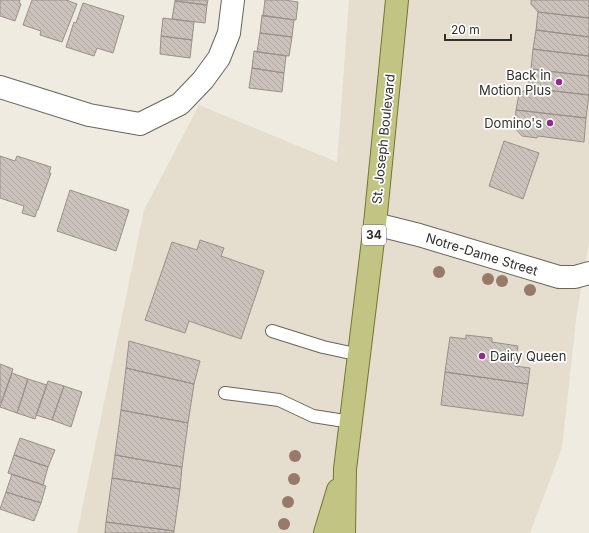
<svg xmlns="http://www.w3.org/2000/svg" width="589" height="533" viewBox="0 0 589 533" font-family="Inter,sans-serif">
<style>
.built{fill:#e5dece}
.building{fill:url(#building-back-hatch);stroke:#989089}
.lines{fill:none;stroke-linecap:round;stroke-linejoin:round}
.service-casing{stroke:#69655d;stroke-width:14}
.minor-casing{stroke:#69655d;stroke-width:24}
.primary-casing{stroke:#757630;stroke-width:24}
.service{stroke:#fff;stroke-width:12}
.minor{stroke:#fff;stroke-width:22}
.primary{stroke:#c2c483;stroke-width:22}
.tree{fill:#977a6a}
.poi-dot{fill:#932a8d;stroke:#fff;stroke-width:1.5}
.labels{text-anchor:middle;stroke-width:3.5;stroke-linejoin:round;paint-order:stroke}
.shield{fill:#fff;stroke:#706e6c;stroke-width:1}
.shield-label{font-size:12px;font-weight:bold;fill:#32302d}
.poi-label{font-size:13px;fill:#32302d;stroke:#fff;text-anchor:end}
.street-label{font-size:13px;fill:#32302d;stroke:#fff}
</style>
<defs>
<pattern id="building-back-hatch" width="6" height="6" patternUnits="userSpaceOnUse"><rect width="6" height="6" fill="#cbc2bb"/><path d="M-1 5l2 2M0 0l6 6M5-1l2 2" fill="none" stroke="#afa7a1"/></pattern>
</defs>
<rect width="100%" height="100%" fill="#efebe1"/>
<path class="built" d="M349 0H589V243L577 312 562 448 530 533H77L144 210 199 105 337 162Z"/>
<path class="building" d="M0 0H20L19 3 21 4 15 21 0 16Z
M32 0H66L77 4 62 42 40 35 41 31 23 25Z
M175 0H208L207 5 175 1Z
M265 0H285L298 2 296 20 263 16Z
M531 0H589V18L538 12 531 4Z
M175 1 207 5 205 23 172 19Z
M83 3 124 16 113 53 97 48 94 56 66 47 74 22 76 23Z
M538 12 589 18V37L536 30Z
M262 15 294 20 292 37 260 33Z
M163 18 194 22 192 40 161 36Z
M536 30 589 37V56L533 49Z
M260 33 292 37 289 56 257 52Z
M161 36 192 40 190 58 160 54Z
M533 49 589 56V76L531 69Z
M254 51 286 56 284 73 252 68Z
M252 68 284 73 282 92 249 88Z
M531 69 589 76V95L528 88Z
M528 88 589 95 586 118 516 110 519 94Z
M516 110 586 118 584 142 538 136 537 138 522 136 515 128Z
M504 141 539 153 523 199 489 186Z
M0 156 15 161 17 156 51 167 49 173H51L38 210H37L35 217 22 213 24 206 0 198Z
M70 190 129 210 116 251 57 231Z
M200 240 224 248 221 256 264 271 241 339 189 321 185 333 145 320 172 242 197 250Z
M466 335 492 338V342L518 346 515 366 530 368 528 384 445 372 450 337 466 339Z
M129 341 200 361 194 384 126 368Z
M0 364 13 369 1 403H0Z
M126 368 194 384 188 423 121 410Z
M445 372 528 384 523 416 441 405Z
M12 373 28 379 17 413 0 407Z
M28 379 47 385 35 419 17 413Z
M48 381 64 386 52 420 36 415Z
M64 386 82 392 71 427 52 420Z
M121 410 188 423 182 467 115 455Z
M20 438 55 450 48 467 14 455Z
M14 455 48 467 43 485 8 473Z
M115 455 182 467 180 489 112 478Z
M12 474 46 486 41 503 6 492Z
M112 478 180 489 174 531 106 522Z
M6 492 41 503 34 521 0 509Z
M106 522 174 531V533H105Z"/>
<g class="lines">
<g class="service-casing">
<path id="service" d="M272 331 323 347 360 355
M225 393 279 400 313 416 351 422"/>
</g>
<g class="minor-casing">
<path id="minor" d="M0 87 89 115 140 124 180 104 203 80 219 58 229 33 233 0
M375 224 419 235 559 277H575L589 273"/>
</g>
<g class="primary-casing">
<path id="primary" d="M325 533 338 490
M344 533 345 469 375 224 397 0"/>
</g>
<use href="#service" class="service"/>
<use href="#minor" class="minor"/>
<use href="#primary" class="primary"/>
</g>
<g class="tree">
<circle cx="439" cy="272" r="6"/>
<circle cx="488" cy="279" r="6"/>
<circle cx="502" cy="281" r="6"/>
<circle cx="530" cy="290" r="6"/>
<circle cx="295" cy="456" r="6"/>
<circle cx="294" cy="479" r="6"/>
<circle cx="288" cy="502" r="6"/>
<circle cx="284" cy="524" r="6"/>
</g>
<g class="poi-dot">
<circle cx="559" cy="82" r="4"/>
<circle cx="550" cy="123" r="4"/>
<circle cx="482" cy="356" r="4"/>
</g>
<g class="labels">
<rect class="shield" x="362" y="225" width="24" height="20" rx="3"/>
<g class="shield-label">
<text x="374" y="239">34</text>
</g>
<g class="poi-label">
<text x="551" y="80">Back in<tspan x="551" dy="15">Motion Plus</tspan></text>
<text x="542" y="128">Domino's</text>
<text x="490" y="361" text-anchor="start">Dairy Queen</text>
</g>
<g class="street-label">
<text transform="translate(383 139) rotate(-84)" y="5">St. Joseph Boulevard</text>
<text transform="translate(482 254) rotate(17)" y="5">Notre-Dame Street</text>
</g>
</g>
<path d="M445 34v6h66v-6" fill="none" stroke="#32302d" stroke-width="2"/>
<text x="451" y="34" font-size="12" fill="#32302d" stroke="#ffffff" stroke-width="3" paint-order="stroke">20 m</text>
</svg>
